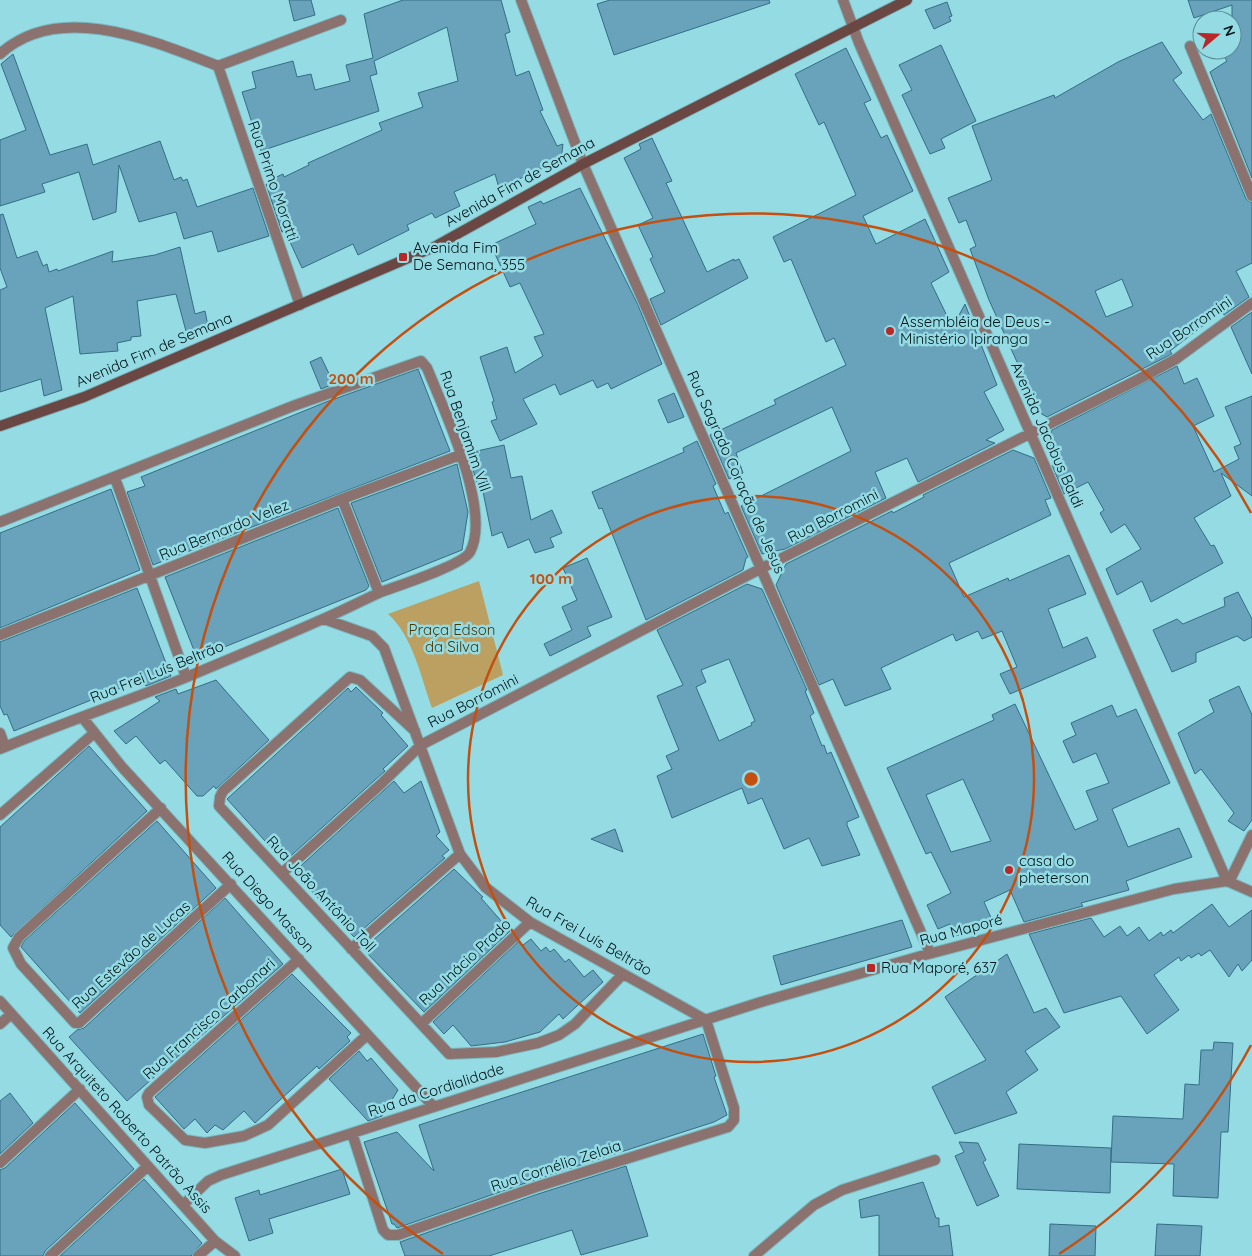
<svg xmlns="http://www.w3.org/2000/svg" width="1252" height="1256" viewBox="0 0 1252 1256" font-family="Quicksand,sans-serif">
<style>
.green{fill:#bca061}
.building{fill:#68a2bb;stroke:#336e85;fill-rule:evenodd}
.lines{fill:none;stroke-linecap:round;stroke-linejoin:round}
.street-casing{stroke:#7ab7bf;stroke-width:12}
.secondary-casing{stroke:#7ab7bf;stroke-width:12}
.street{stroke:#8b726f;stroke-width:10}
.secondary{stroke:#6a4743;stroke-width:10}
.ring{fill:none;stroke:#c54f0e;stroke-width:2.5}
.poi-dot{fill:#b82828;stroke:#95dbe4;stroke-width:2}
.labels{text-anchor:middle;stroke-width:5;stroke-linejoin:round;paint-order:stroke}
.street-label{font-size:15px;fill:#001519;stroke:#95dbe4}
.poi-label{font-size:15px;fill:#001519;stroke:#95dbe4;text-anchor:start}
.park-label{font-size:15px;fill:#4a3702;stroke:#95dbe4}
.centre{fill:#c54f0e;stroke:#95dbe4;stroke-width:2.5}
.ring-label{font-size:15px;text-anchor:middle;font-weight:bold;fill:#c54f0e;stroke:#95dbe4;stroke-width:5;stroke-linejoin:round;paint-order:stroke}
</style>
<rect width="100%" height="100%" fill="#95dbe4"/>
<path class="green" d="M479 581 503 675 432 708C421 678 413 636 388 614Z"/>
<path class="building" d="M289 0H311L315 15 294 21Z
M403 0H501L510 32 505 34 516 76 529 71 543 110 540 111 557 146 563 144 561 160 499 188 495 174 454 192 460 206 435 218 432 213 407 225 409 230 358 255 353 244 302 268 285 231 282 232 266 184 271 182 270 180 283 174 284 177 309 165 308 163 382 130 379 123 423 107 418 93 458 81 447 27 374 61 377 74 370 76 379 111 261 151 242 92 256 88 252 72 293 61 297 77 311 74 315 90 350 81 346 65 373 58 364 14Z
M610 0H769L770 3 614 55 597 4Z
M1188 0H1252V178L1210 72 1227 61 1220 50H1232V5L1194 18Z
M947 2 952 16 949 17 951 21 934 29 925 10Z
M1162 42 1182 73 1173 80 1203 120 1211 114 1246 199 1252 203V263L1236 271 1249 297 1224 315 1222 311 1170 351 1172 354 1047 417 1040 413 989 300 970 249 976 246 966 220 959 223 948 198 992 180 972 126 1054 95 1055 98 1118 62ZM1122 279 1133 306 1106 317 1095 291Z
M941 45 976 121 941 139 945 148 930 154 902 95 912 90 899 65Z
M846 48 871 100 864 103 881 138 887 135 913 191 863 216 876 244 925 219 949 272 931 283 949 320 959 315 965 304 997 385 984 392 1004 430 986 440 995 443 918 482 907 458 875 472 886 498 785 549 762 554 741 506 851 451 832 407 736 453 743 473 729 479 710 435 776 404 774 400 846 365 834 338 826 342 791 259 784 262 773 237 856 195 824 122 819 125 795 74Z
M13 54 50 155 87 144 93 165 160 141 174 180 181 177 183 181 187 179 197 207 253 188 269 236 218 252 212 231 184 239 176 212 139 222 119 165 116 212 93 220 79 172 42 184 45 192 0 206V140L26 130 1 64Z
M652 138 672 181 666 183 707 272 734 259V261L739 259 748 278 661 325 650 299 665 292 650 259 653 257 638 225 653 218 624 158 641 149 639 144Z
M580 188 638 305 662 364 611 389 608 383 597 388 593 380 560 395 555 384 523 399 537 424 500 441 491 421 497 419 492 402 494 401 480 357 507 347 515 373 543 356 534 337 544 334 520 283 510 287 491 245 536 224 528 207 541 201 543 204Z
M3 214 17 258 37 251 43 266 47 264 49 272 57 269 58 271 113 251 112 262 155 255 180 247 195 314 205 311 208 326 199 330V332L187 335 176 294 137 301 141 336 131 337V340L117 343 118 351 80 354 73 296 45 308 62 390 44 396 41 379 0 392V290L7 287 0 268V215Z
M1252 312V374L1231 327Z
M321 357 334 384 321 389 310 362Z
M1177 366 1184 384 1197 378 1214 416 1193 426 1214 472 1239 459 1234 447 1241 444 1225 407 1252 396V496L1221 473 1231 496 1194 518 1211 546 1214 545 1223 563 1151 602 1142 581 1117 595 1106 569 1141 549 1125 524 1111 533 1100 513 1104 510 1088 482 1064 494 1052 465 1060 468 1048 440 1052 430Z
M418 369 450 451 153 565 127 492 145 486 141 477 326 402Z
M674 393 684 417 668 423 658 400Z
M697 441 716 484 713 486 725 514 728 512 748 557 746 558 743 570 646 620 602 508 599 509 592 492 684 452 683 448Z
M504 445 511 478 522 476 531 520 552 510 562 533 550 538 554 547 535 553 529 539 508 548 502 532 492 536 479 472 477 483 468 453Z
M1013 450 1034 458 1051 498 1045 500 1051 515 949 563 964 597 1008 578 1009 581 1069 555 1086 594 1048 609 1063 648 1087 637 1096 657 1010 694 1000 674 1017 667 1002 631 982 639 978 631 956 641 953 634 881 668 891 689 845 706 833 679 819 685 776 585 786 564 892 511 893 513 924 497 923 495Z
M457 464 468 512 462 550 382 582 351 503Z
M111 489 140 570 0 628V533Z
M338 508 369 586 366 590 197 658 165 577Z
M587 558 612 617 587 627 591 636 550 656 544 644 572 630 562 607 577 600 563 568Z
M747 584 762 589 807 690 805 691 814 713 810 716 822 746 824 745 827 754 831 752 859 817 847 822V825L860 855 822 866 809 838 784 849 762 798 748 804 742 788 672 818 657 776 672 769 666 756 679 750 657 696 683 685 657 630ZM729 659 755 721 751 723 752 725 719 741 696 687 706 682 701 670Z
M137 588 171 676 146 686 141 680 14 731 7 714 4 715 0 706V642Z
M1238 592 1252 619V637L1244 641 1237 636 1196 653V662L1172 672 1153 630 1177 619 1183 624 1225 606 1224 598Z
M216 680 269 740 216 789 214 786 203 796H197L165 760 160 764 136 736 126 744 114 731 160 701 155 697 176 689 178 694Z
M1239 686 1252 715V820L1244 831 1228 821 1234 813 1201 769 1195 774 1178 733 1214 712 1209 700Z
M356 687 383 713 381 715 408 746 383 769 385 771 376 779 284 862 227 799 348 688 351 692Z
M1015 704 1075 830 1098 820 1086 791 1109 783 1096 753 1073 763 1063 741 1076 735 1071 723 1112 705 1117 717 1136 709 1170 783 1112 809 1128 847 1179 828 1192 857 1126 881 1129 890 1081 903 1083 906 1024 922 1010 890 984 902 992 920V927L955 936 950 924 938 929 927 905 951 893 931 852 926 854 887 768 994 720 992 715ZM963 779 991 841 951 852 926 795Z
M89 746 147 811 11 937 0 925V827Z
M394 781 404 793 421 781 440 832 436 836 449 850 442 856 445 858 354 937 294 872Z
M157 821 216 888 80 1013 21 947 24 941Z
M615 829 623 852 591 839Z
M454 869 483 897 481 898 510 931 424 1012 363 949Z
M225 898 283 964 127 1101 69 1037 77 1030 84 1028Z
M1212 904 1229 927 1252 910V960L1242 971 1238 964 1229 977 1210 950 1201 956 1199 953 1191 958 1189 955 1181 961 1179 957 1154 975 1179 1010 1147 1034 1121 996 1064 1013 1029 934 1091 918 1104 937 1120 926 1127 936 1139 927 1149 941 1161 932 1163 936 1171 930 1173 933Z
M902 920 912 947 781 985 773 956Z
M531 939 541 951 546 947 550 952 554 949 565 962 569 959 584 977 593 970 603 982 563 1019 559 1014 540 1032 505 1042 471 1046 453 1025 444 1034 433 1022 519 941 523 945Z
M1007 954 1034 1013 1046 1008 1060 1027 1025 1051 1038 1070 1006 1092 1017 1113 955 1134 932 1087 986 1060 945 997Z
M292 974 351 1033 347 1037 350 1041 319 1069 317 1066 255 1123 244 1111 223 1130 215 1125 207 1133 195 1119 184 1129 155 1097Z
M703 1034 716 1076 714 1077 727 1115 714 1122 534 1180 397 1228 394 1224H392L364 1142 397 1132 434 1171 419 1125Z
M1214 1042 1233 1043 1228 1132H1221L1218 1198 1173 1196 1174 1164 1111 1162 1113 1116 1183 1119 1185 1084 1199 1085 1201 1050H1213Z
M359 1051 367 1061 371 1058 398 1090 382 1116 368 1121 329 1079Z
M10 1093 33 1123 0 1154V1101Z
M75 1103 134 1169 45 1251 43 1256H0V1170L5 1168Z
M959 1142 978 1143 986 1160 983 1162 999 1196 977 1206 955 1156 964 1152Z
M1019 1144 1111 1148 1110 1193 1017 1189Z
M626 1166 648 1236 581 1255 572 1230 489 1256H405L400 1242 538 1194Z
M342 1169 350 1194 269 1219 273 1233 249 1241 235 1198 259 1190 260 1195Z
M144 1179 202 1243 191 1256H60Z
M923 1182 936 1218H939V1227L949 1225 953 1256H879V1215L861 1218 859 1200Z
M1050 1224 1096 1226 1095 1256H1049Z
M1157 1224 1202 1226 1200 1256H1155Z"/>
<g class="lines">
<g class="street-casing">
<path id="street" d="M521 0 583 164 930 953
M843 0 859 43 1227 881
M1190 46 1252 196
M0 54C59 0 153 41 218 66
M218 66 300 305
M218 66 341 20
M115 478 186 677
M342 499 379 593
M0 522 293 406 421 361 427 368C444 410 492 511 470 552 463 565 397 586 381 592 361 601 342 611 323 619 278 639 232 658 187 677 125 702 62 723 0 749
M324 619 372 636 384 648 460 854 485 887 530 922 706 1020
M0 635 342 499 460 455
M82 717 122 767 433 1106
M415 731 360 680 350 677 223 791 220 797 219 806 449 1054 496 1052 538 1043 559 1035 575 1024 623 974
M0 733 5 747
M161 808 19 937 13 948 21 964 75 1023H79L231 884
M0 815 93 734
M282 873 381 784 421 745 762 568 1139 379 1176 359 1252 303
M1227 881 1252 892
M1229 882 1252 835
M351 949 460 854
M299 959 149 1093 147 1097 149 1105 185 1140 205 1143 244 1136 268 1125 366 1036
M0 1001 215 1241 235 1256
M0 1024 11 1014
M421 1024 530 922
M352 1133 383 1230 388 1235H398L536 1187 728 1127 734 1120V1108L706 1020
M0 1163 80 1089
M184 1204 208 1181 221 1175 761 1002 921 956 1174 889 1227 881
M50 1256 148 1166
M198 1256 215 1241
M754 1256 814 1205 842 1190 935 1160"/>
</g>
<g class="secondary-casing">
<path id="secondary" d="M0 426 84 397 434 247 583 164 907 0"/>
</g>
<use href="#street" class="street"/>
<use href="#secondary" class="secondary"/>
</g>
<g class="ring">
<circle cx="751" cy="779" r="283"/>
<path d="M1251 1045A566 566 0 0 1 1059 1254M443 1254A566 566 0 1 1 1251 513"/>
</g>
<g class="poi-dot">
<rect x="398" y="252" width="10" height="10" rx="2.5"/>
<circle cx="890" cy="331" r="5"/>
<circle cx="1009" cy="870" r="5"/>
<rect x="866" y="963" width="10" height="10" rx="2.5"/>
</g>
<g class="labels">
<g class="street-label">
<text transform="translate(273 181) rotate(71)" y="5">Rua Primo Moratti</text>
<text transform="translate(520 182) rotate(-29)" y="5">Avenida Fim de Semana</text>
<text transform="translate(1189 328) rotate(-34)" y="5">Rua Borromini</text>
<text transform="translate(154 350) rotate(-23)" y="5">Avenida Fim de Semana</text>
<text transform="translate(465 431) rotate(71)" y="5">Rua Benjamim Vill</text>
<text transform="translate(1047 435) rotate(66)" y="5">Avenida Jacobus Baldi</text>
<text transform="translate(736 472) rotate(66)" y="5">Rua Sagrado Coração de Jesus</text>
<text transform="translate(833 516) rotate(-27)" y="5">Rua Borromini</text>
<text transform="translate(224 530) rotate(-22)" y="5">Rua Bernardo Velez</text>
<text transform="translate(157 672) rotate(-22)" y="5">Rua Frei Luís Beltrão</text>
<text transform="translate(473 701) rotate(-27)" y="5">Rua Borromini</text>
<text transform="translate(321 894) rotate(47)" y="5">Rua João Antônio Toll</text>
<text transform="translate(268 902) rotate(48)" y="5">Rua Diego Masson</text>
<text transform="translate(961 930) rotate(-15)" y="5">Rua Maporé</text>
<text transform="translate(589 936) rotate(30)" y="5">Rua Frei Luís Beltrão</text>
<text transform="translate(131 955) rotate(-42)" y="5">Rua Estevão de Lucas</text>
<text transform="translate(465 962) rotate(-43)" y="5">Rua Inácio Prado</text>
<text transform="translate(209 1019) rotate(-42)" y="5">Rua Francisco Carbonari</text>
<text transform="translate(436 1090) rotate(-18)" y="5">Rua da Cordialidade</text>
<text transform="translate(127 1120) rotate(48)" y="5">Rua Arquiteto Roberto Patrão Assis</text>
<text transform="translate(556 1166) rotate(-18)" y="5">Rua Cornélio Zelaia</text>
</g>
<g class="poi-label">
<text x="413" y="253">Avenida Fim<tspan x="413" dy="17">De Semana, 355</tspan></text>
<text x="900" y="327">Assembléia de Deus -<tspan x="900" dy="17">Ministério Ipiranga</tspan></text>
<text x="1019" y="866">casa do<tspan x="1019" dy="17">pheterson</tspan></text>
<text x="881" y="973">Rua Maporé, 637</text>
</g>
<g class="park-label">
<text x="452" y="635">Praça Edson<tspan x="452" dy="17">da Silva</tspan></text>
</g>
</g>
<circle cx="751" cy="779" r="8" class="centre"/>
<g class="ring-label">
<text x="351" y="384">200 m</text>
<text x="551" y="584">100 m</text>
</g>
<g transform="translate(1217 35) rotate(71)"><circle r="24" fill="#95dbe4" stroke="#598c93"/>
<path d="M0-4L9 19L0 12L-9 19Z" fill="#b82828"/>
<text y="-8" font-size="14" font-weight="bold" text-anchor="middle" fill="#001519">N</text>
</g>
</svg>
